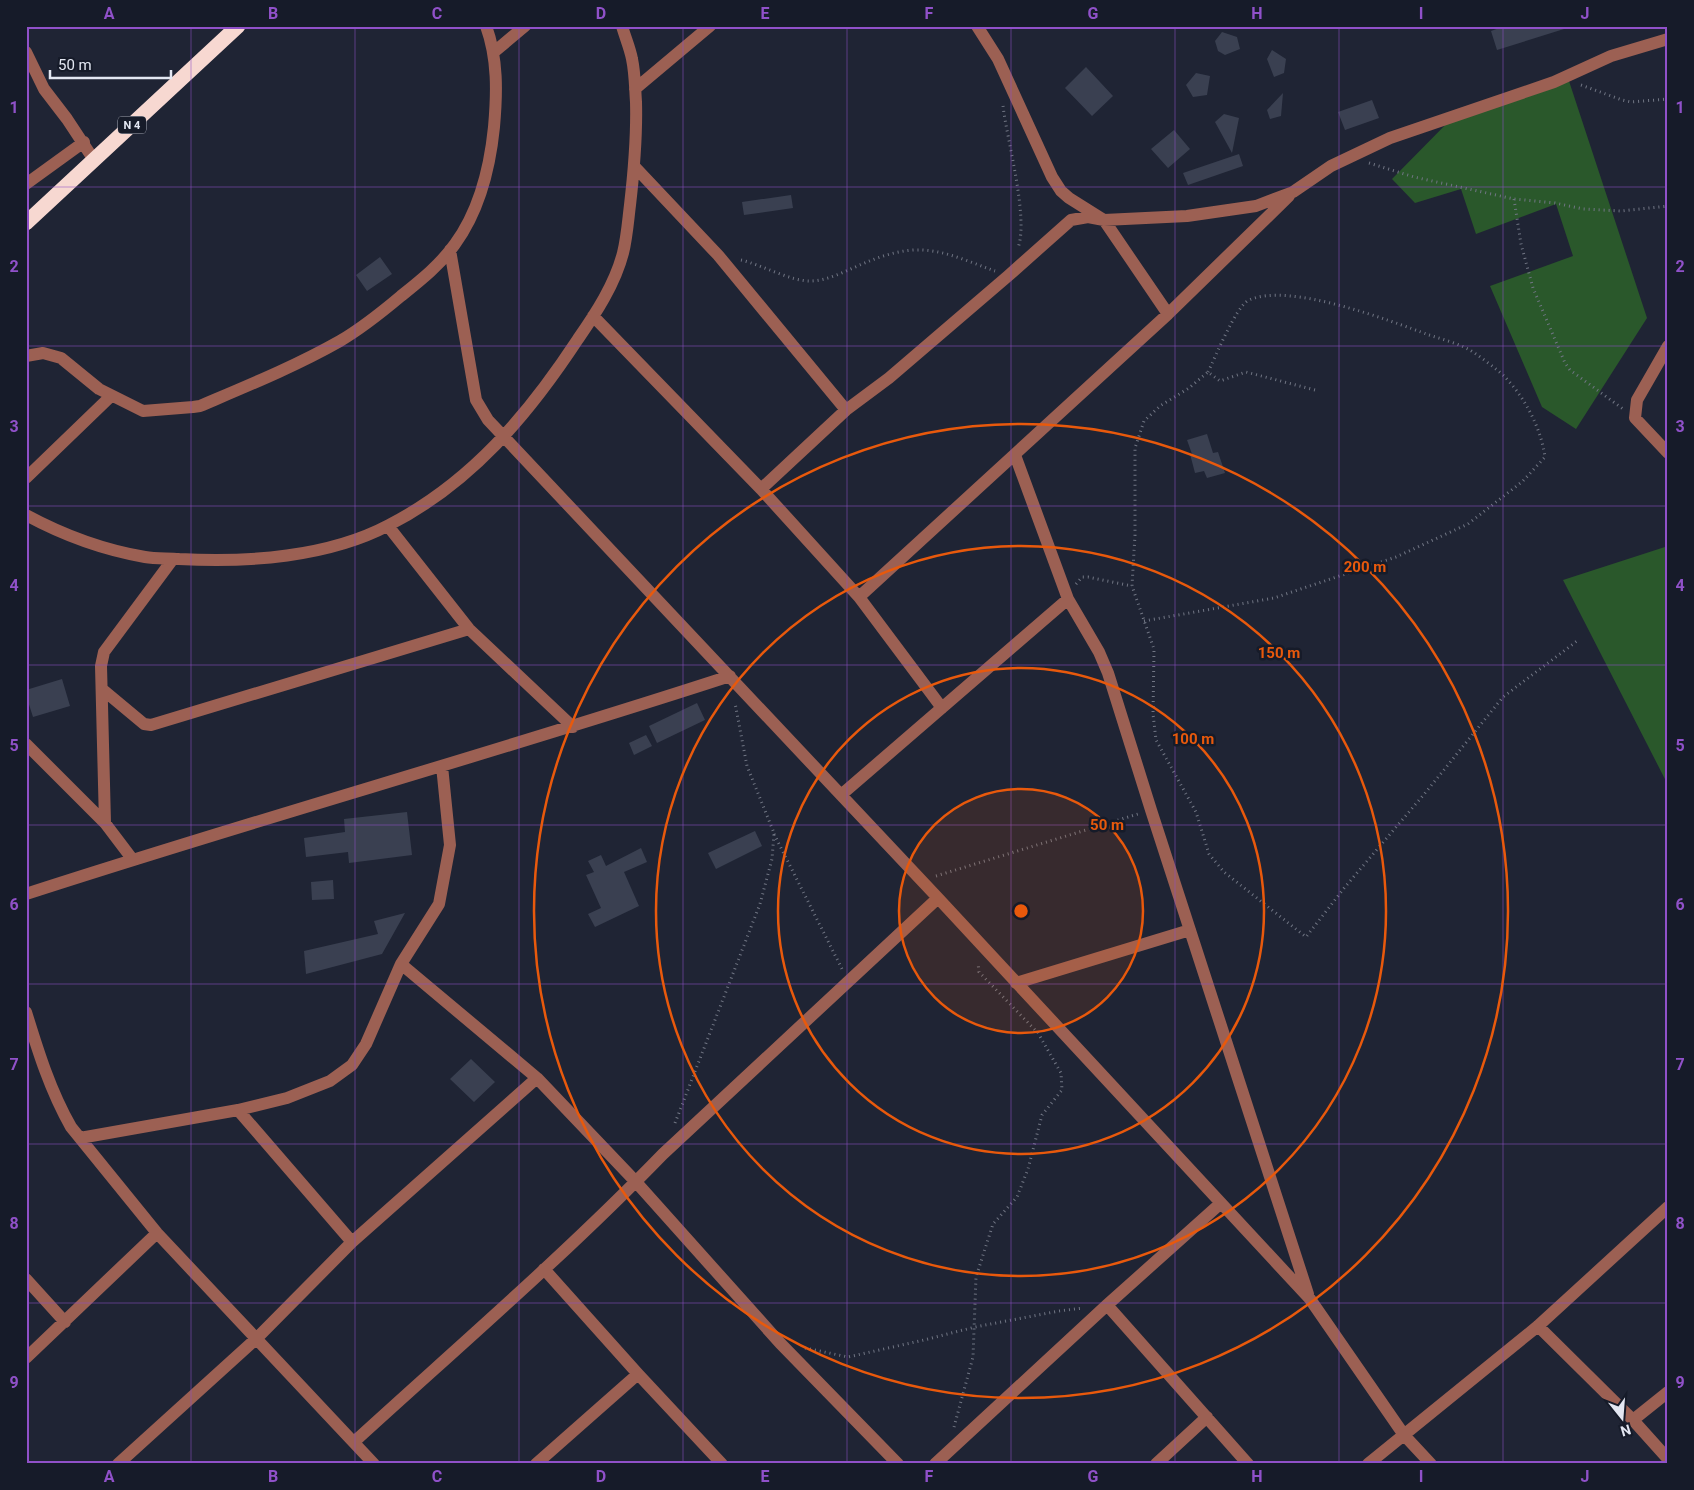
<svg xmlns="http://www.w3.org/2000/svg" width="1694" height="1490" viewBox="0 0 1694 1490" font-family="Roboto,sans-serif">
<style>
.green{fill:#2a582b}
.building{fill:#3a4051}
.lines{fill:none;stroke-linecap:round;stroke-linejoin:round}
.path{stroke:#717684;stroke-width:3;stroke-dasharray:1 4;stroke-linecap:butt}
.minor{stroke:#9c6053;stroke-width:12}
.highway{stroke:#f7d8d1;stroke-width:15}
.grid{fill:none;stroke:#9051c9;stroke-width:1;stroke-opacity:0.55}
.ring{fill:none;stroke:#e8590c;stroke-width:2.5}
.labels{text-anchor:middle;stroke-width:5;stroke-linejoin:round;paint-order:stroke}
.shield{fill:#161b29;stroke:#a6aab6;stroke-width:1}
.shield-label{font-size:11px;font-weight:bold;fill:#e3e7f2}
.centre{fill:#e8590c;stroke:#161b29;stroke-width:2.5}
.ring-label{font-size:15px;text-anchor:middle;font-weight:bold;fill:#e8590c;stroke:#161b29;stroke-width:5;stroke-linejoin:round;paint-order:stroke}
.neatline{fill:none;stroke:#9051c9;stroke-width:2}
.grid-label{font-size:16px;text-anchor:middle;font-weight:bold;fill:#9051c9}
</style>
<rect width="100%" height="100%" fill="#1f2434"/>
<path class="green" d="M1567 75 1647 318 1576 429 1542 407 1490 286 1573 256 1556 204 1476 234 1461 189 1415 203 1392 179 1458 112Z
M1668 546V785L1563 580Z"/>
<path class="building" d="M1505 26H1563L1564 29 1497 50 1491 31Z
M1222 32 1237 37 1240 49 1225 55 1218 51 1215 41Z
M1272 50 1286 59 1284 73 1274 77 1267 59Z
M1086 67 1113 96 1092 116 1065 88Z
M1196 73 1210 76 1207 95 1193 97 1186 85Z
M1283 93 1281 116 1270 119 1267 110Z
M1372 100 1379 118 1345 130 1338 112Z
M1224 114 1239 118 1232 153 1215 122Z
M1174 130 1190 149 1168 168 1151 149Z
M1239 154 1243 166 1188 185 1183 173Z
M791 195 793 208 744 215 742 202Z
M380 257 392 274 367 291 356 275Z
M1207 434 1213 453 1218 452 1225 473 1207 478 1204 471 1195 473 1190 454H1192L1187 440Z
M62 679 70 706 33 717 26 695V690Z
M697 703 705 720 657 743 649 726Z
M646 735 652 746 634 755 629 743Z
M407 812 412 855 349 863 348 852 306 857 304 838 345 832 344 819Z
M755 831 762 846 716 869 708 853Z
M641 848 647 862 624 872 639 906 595 927 588 914 601 908 586 875 594 872 588 861 601 855 606 866Z
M333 880 334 899 312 900 311 882Z
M405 913 382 954 306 974 304 951 378 934 374 921Z
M471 1059 495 1082 474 1102 450 1079Z"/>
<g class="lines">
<path class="path" d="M1581 85 1622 100 1631 102 1668 99
M1003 106C1007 140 1029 218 1018 248
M1369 163 1414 177 1514 199 1555 203 1583 209 1621 211 1668 206
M1514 199 1521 244 1533 288 1565 363 1570 370 1623 409
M741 260C762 265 790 281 810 281 829 281 849 269 867 262 884 255 904 249 922 250 947 251 972 263 995 271
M1315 390 1246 372 1220 381 1208 372 1189 388 1160 406 1144 421 1135 448V535L1132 586 1154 649 1153 714 1156 740 1196 812 1209 854 1224 872 1306 937 1345 887 1426 792 1503 697 1577 641
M1076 584 1082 577H1088L1132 586
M1144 621 1274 598 1396 557 1468 524 1523 481 1545 457C1541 428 1525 398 1505 377 1498 370 1477 354 1468 349 1456 343 1442 339 1429 335 1388 320 1289 282 1249 300 1236 306 1215 358 1208 372
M774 834 842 969
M936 876 1138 814
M675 1123 760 904 772 859 774 833 747 766 735 703
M805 1348 848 1357 924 1340 975 1327 1059 1311 1083 1308
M954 1427 973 1357 976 1277 993 1224 1017 1197 1028 1169 1042 1115 1062 1090 1061 1073 1038 1033 979 972 978 963"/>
<path class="minor" d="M977 26 998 59 1052 177 1061 191 1069 198 1104 220 1168 314
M26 52 44 89 67 119 94 160
M494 52 525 26
M635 89 710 26
M634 166 718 255 846 410
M26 184 84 142
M450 250 476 400 488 420 938 898 1310 1299 1404 1435 1431 1464
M593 316 761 489 859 597 942 708
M1668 346 1637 400 1635 418 1668 453
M26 356 43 353 61 358 99 389 143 411 193 407 200 406C247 386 296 366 340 341 362 328 382 312 401 296 421 280 440 265 455 244 479 211 490 167 494 127 497 93 498 59 486 26
M1015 455 1068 599 1099 652 1108 673 1151 810 1308 1294
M26 478 111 396
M761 489 846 410 889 378 1008 276 1071 220 1088 217 1104 220 1187 216 1256 206 1293 192 1331 166 1390 138 1554 82 1611 56 1668 39
M26 515C63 535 104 550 145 557 156 559 168 558 179 559 247 563 329 557 389 525 471 483 528 415 578 339 596 313 615 284 623 253 627 237 628 221 630 205 634 170 637 137 636 102 635 88 635 73 632 59 630 48 625 37 622 26
M388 526 469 629 573 727
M859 597 1168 314 1289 196
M102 689 144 724 151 725 469 629
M26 744 105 823 133 860
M841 795 1068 599
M105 823 101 666 104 652 173 559
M26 894C260 818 497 752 730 676
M401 964 537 1078 636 1182 780 1343 898 1464
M1016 983 1190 930
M26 1012C38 1051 50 1090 71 1127L157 1233 374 1464
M238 1110 352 1242
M80 1138 238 1110 287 1098 330 1081 352 1065 366 1044 401 964 439 904 450 845 442 766
M544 1269 638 1374 722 1464
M26 1279 65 1322
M1107 1305 1248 1464
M1538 1326 1633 1420 1668 1459
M26 1358 157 1233
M1633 1420 1668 1392
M354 1442C458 1347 565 1255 663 1154L938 898
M118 1464 257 1338 352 1242 537 1078
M536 1464 638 1374
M935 1464 1107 1305 1221 1203
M1156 1464 1207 1417
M1368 1464 1538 1326 1668 1207"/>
<path class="highway" d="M26 223 238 26"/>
</g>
<path class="grid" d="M191 26V1464M355 26V1464M519 26V1464M683 26V1464M847 26V1464M1011 26V1464M1175 26V1464M1339 26V1464M1503 26V1464M26 187H1668M26 346H1668M26 506H1668M26 665H1668M26 825H1668M26 984H1668M26 1144H1668M26 1303H1668"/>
<circle cx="1021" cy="911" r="122" fill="#e8590c" fill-opacity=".12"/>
<g class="ring">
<circle cx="1021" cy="911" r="122"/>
<circle cx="1021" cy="911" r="243"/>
<circle cx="1021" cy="911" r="365"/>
<circle cx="1021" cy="911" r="487"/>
</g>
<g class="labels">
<rect class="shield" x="118" y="116.5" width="28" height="17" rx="4"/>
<g class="shield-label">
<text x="132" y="129">N 4</text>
</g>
</g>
<circle cx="1021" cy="911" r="8" class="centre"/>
<g class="ring-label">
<text x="1365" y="572">200 m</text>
<text x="1279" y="658">150 m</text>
<text x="1193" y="744">100 m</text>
<text x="1107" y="830">50 m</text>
</g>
<rect width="1694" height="1490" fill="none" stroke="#161b29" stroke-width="55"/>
<g transform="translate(1622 1418) rotate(163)" stroke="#161b29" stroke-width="4" paint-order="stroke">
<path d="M0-4L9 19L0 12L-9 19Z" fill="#e3e7f2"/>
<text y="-8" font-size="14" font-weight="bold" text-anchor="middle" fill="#e3e7f2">N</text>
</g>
<path d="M50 70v8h121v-8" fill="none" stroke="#e3e7f2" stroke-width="2.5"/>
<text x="58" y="70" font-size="15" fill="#e3e7f2" stroke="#161b29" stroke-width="4" paint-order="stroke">50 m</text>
<rect x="28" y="28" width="1638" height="1434" class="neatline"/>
<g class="grid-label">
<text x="109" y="19">A</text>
<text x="273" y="19">B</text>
<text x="437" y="19">C</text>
<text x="601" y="19">D</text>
<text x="765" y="19">E</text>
<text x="929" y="19">F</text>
<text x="1093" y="19">G</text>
<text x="1257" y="19">H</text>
<text x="1421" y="19">I</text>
<text x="1585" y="19">J</text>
<text x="14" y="113">1</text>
<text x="1680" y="113">1</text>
<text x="14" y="272">2</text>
<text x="1680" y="272">2</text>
<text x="14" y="432">3</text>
<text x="1680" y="432">3</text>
<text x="14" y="591">4</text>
<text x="1680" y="591">4</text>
<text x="14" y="751">5</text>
<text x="1680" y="751">5</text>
<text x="14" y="910">6</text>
<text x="1680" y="910">6</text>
<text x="14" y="1070">7</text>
<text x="1680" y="1070">7</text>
<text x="14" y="1229">8</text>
<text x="1680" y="1229">8</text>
<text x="14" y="1388">9</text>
<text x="1680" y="1388">9</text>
<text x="109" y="1482">A</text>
<text x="273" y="1482">B</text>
<text x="437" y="1482">C</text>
<text x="601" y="1482">D</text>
<text x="765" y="1482">E</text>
<text x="929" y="1482">F</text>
<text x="1093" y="1482">G</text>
<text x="1257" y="1482">H</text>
<text x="1421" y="1482">I</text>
<text x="1585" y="1482">J</text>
</g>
</svg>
